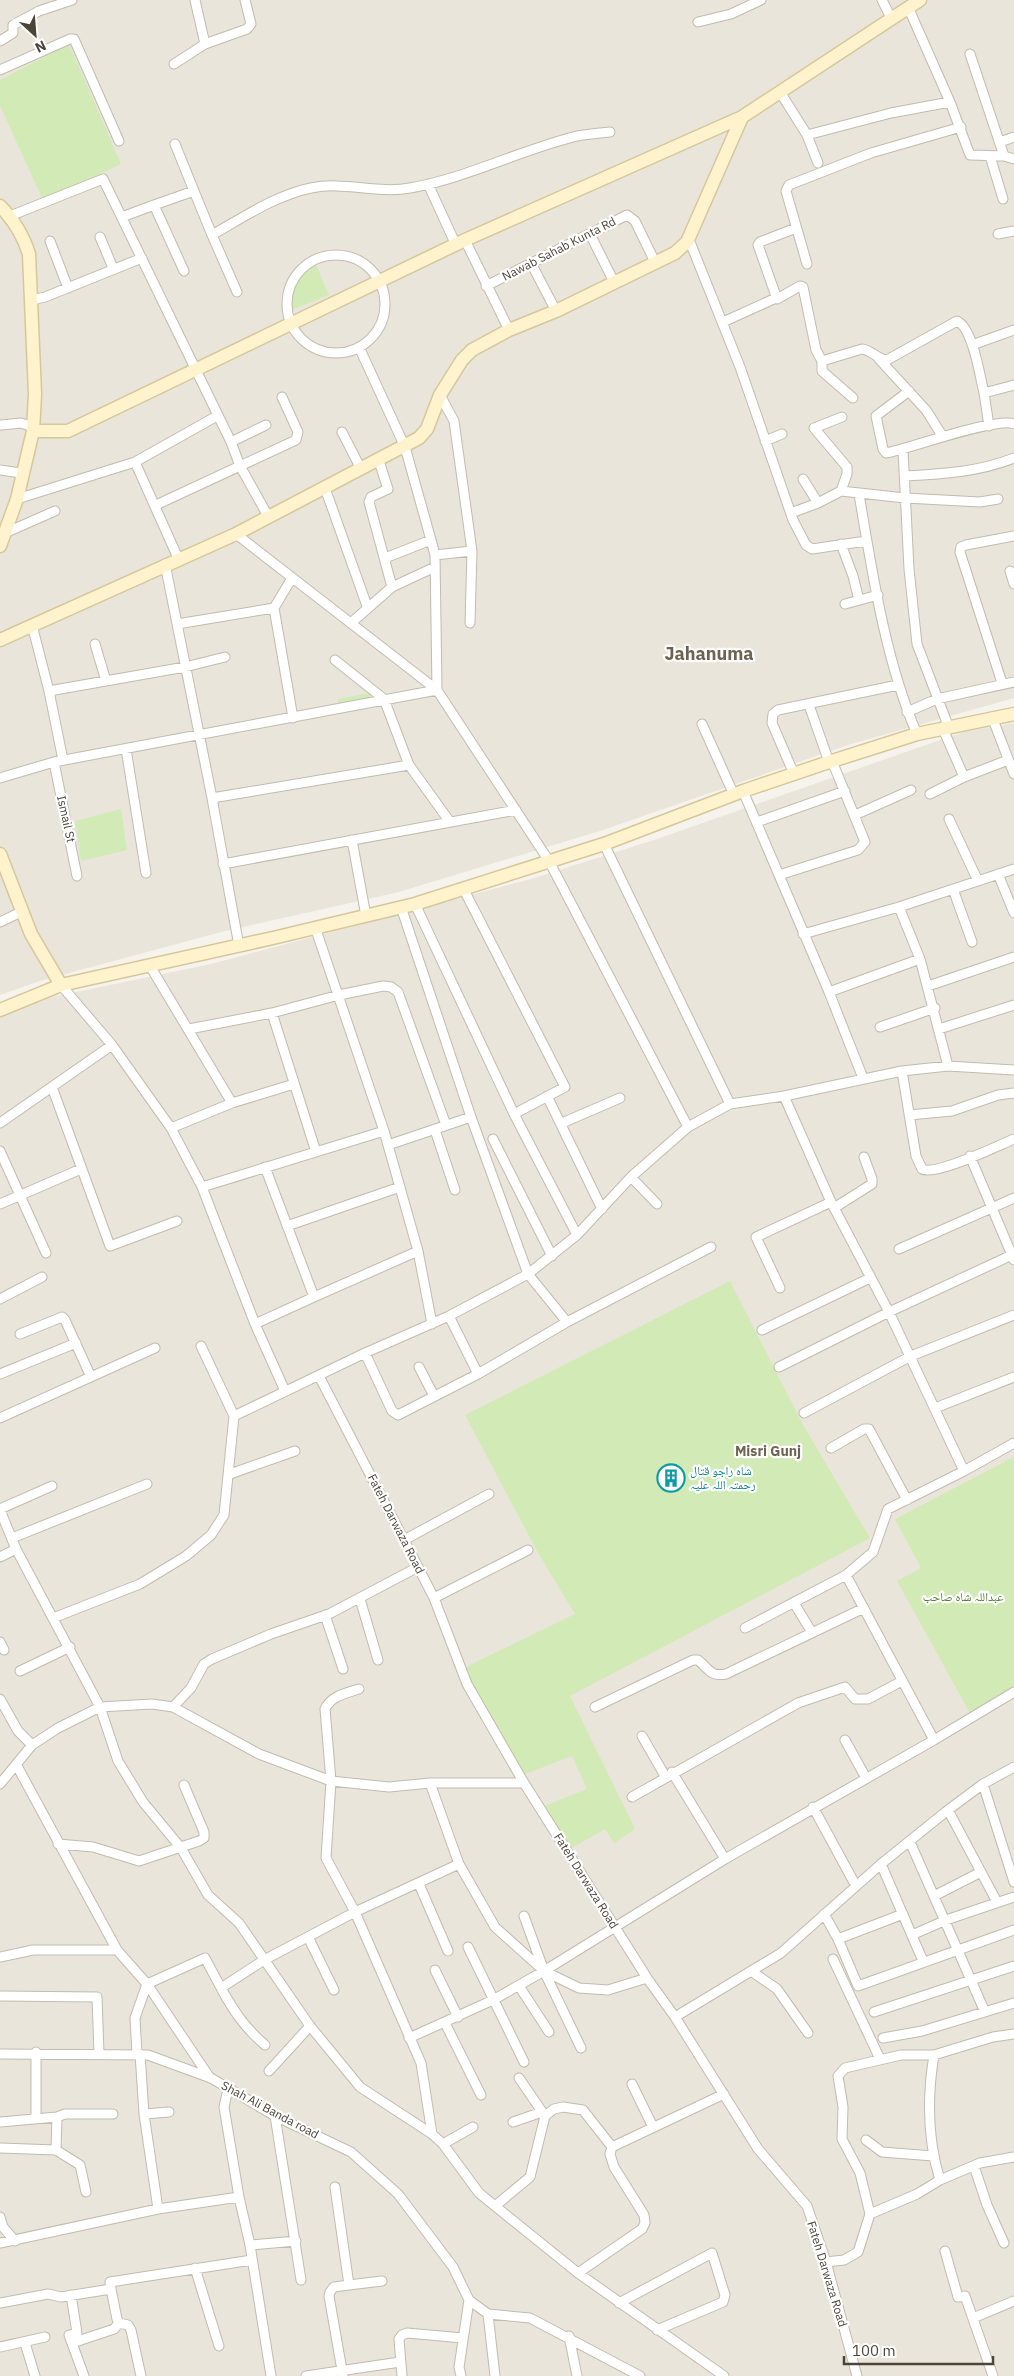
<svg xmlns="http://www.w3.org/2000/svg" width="1014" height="2376" viewBox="0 0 1014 2376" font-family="'IBM Plex Sans','Noto Naskh Arabic',sans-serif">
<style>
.residential{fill:#eae5da}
.green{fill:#d2eab5}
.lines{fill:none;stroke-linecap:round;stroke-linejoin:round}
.street-casing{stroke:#c2bbae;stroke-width:11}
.secondary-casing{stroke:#d6c79b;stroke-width:15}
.street{stroke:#fff;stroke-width:9}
.secondary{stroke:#fff3cd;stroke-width:12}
.labels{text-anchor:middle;stroke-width:4.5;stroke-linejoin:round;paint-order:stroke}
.street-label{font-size:12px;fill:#4b4439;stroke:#fff}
.culture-label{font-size:12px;fill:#0d838f;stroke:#fff;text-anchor:start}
.park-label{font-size:12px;fill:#4a7f2a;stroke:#fff}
.neighbourhood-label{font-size:14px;font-weight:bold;fill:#6e6250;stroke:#fff}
.district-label{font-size:18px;font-weight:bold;fill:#6e6250;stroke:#fff}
</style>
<rect width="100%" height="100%" fill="#f6f3ec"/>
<path class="residential" d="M0 0H1014V698L848 745 600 831 399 892 221 932 40 981 0 995Z
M1014 723V2376H0V1018L52 997 211 964 531 879 654 840 963 732Z"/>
<path class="green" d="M69 44 121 164 43 200 0 106V80Z
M316 265 329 295 291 310C290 286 297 278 316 265Z
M369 693 377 699 338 706V699Z
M121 809 127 850 81 861 75 821Z
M730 1281 802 1423 870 1538 570 1696 635 1829 614 1843 605 1829 570 1849 542 1807 587 1789 572 1756 523 1775 464 1668 575 1614 538 1553 465 1415Z
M1014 1457V1686L971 1715 897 1581 921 1568 895 1519Z"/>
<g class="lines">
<g class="street-casing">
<path id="street" d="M195 0 205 44
M882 0 891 18
M908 7 950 102 970 155 1004 156 1014 159
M698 22 731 14 761 0
M0 41 13 33V25L39 11 72 0
M970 54 1004 156
M174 64 205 44 247 29 251 24 245 0
M0 70 70 39H74L119 141
M780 92 807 135 891 113 950 102
M807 135 818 163
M1000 142 1014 137
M175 144 194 191
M990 156 1003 199
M428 184 456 245
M154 205 194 191 212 235C242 218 276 195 311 188 344 181 377 194 410 188 467 178 520 150 577 136 587 134 599 133 610 132
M10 216 103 179 231 442 240 466 268 516
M122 217 154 205 184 271
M796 228 760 242 758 245 777 299 800 286 803 287 816 350 822 361 862 349C872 350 876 359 887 360L957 321C973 328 980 377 984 393L1014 385
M590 234 614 282
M998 234 1014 231
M212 235 237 292
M100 237 113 268
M688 237 740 367 793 520 806 545 812 549 866 541
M465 240 509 330
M50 241 68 288
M287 304a49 49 0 1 1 98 0a49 49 0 1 1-98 0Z
M531 263 556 311
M807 264 786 191 789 185 871 153 961 127
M486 286 627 215 635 221 655 262
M32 300 45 297 142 258
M723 322 776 298
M972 345 1014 330
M879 359 926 410 943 437
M822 361V371L853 398
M909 391 876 416 883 449 886 453C908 449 999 416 1014 424
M984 393 989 426
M440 395 454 421 472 551 470 623
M1 425 21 423 33 427
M342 432 361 469
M765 441 782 434
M231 442 266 425
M903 450 909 569 917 644 949 728
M379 461 388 489 371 497 369 502 392 587
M135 462 178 558
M0 470 21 473
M905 476C942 474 979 472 1014 458
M803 479 818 503
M325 488 367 606
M841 491 847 474V467L814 428 842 417
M859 494C872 572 886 663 917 734
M17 499 135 462 217 416
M156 505 296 440 298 432 282 397
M791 513 818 503 841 491 905 498 980 502 998 499
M5 533 55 511
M236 534 437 690 549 861 688 1127
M841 544 853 576 859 600
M435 555 472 551
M385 558 431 540
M165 564 212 798 239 946
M1010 571 1014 584
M292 578 274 608 293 718
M845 604 878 595
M351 623 392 587 435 567
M177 624 274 608
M32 625 49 691 63 760
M95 644 106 681
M335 660 384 699 409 765 450 822
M1002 683 960 552 961 547 966 545 1014 536
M49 691 185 667 225 657
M809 705 829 762
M907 712 937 699 1014 682
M992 717 1014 774
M702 724 734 795
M943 729 964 777
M126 749 146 873
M54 762 77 876
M794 774 772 723 773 714 778 710 898 685
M0 778 54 762 437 690 435 555 431 540 405 447 359 347
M743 791 829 992 863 1078
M930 794 964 777 1008 760
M212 798 409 765
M855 815 911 790
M949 819 978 881
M757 822 845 791
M352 840 366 916
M604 844 730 1104
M223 864 516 810
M998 874 1014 913
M779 875 858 850 865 842 832 761
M463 888 565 1087 514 1114
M953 889 972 942
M415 904 514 1114 577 1235
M401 907 471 1117 528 1274 567 1322
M899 907 920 959
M0 922 21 912
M315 927 384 1131 418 1251 432 1324
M803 934 899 907 1014 869
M150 966 232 1103 171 1128
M61 985 112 1045 171 1128 202 1187 255 1324 285 1391
M928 986 1014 957
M829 992 920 959 948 1066
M272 1013 316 1152
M880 1027 935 1008
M189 1029 272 1013 339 995 383 986 391 987 398 992 446 1125
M939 1029 1014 1005
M902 1071 916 1156 922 1169C936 1176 997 1146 1014 1139
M52 1087 110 1246 177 1221
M547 1096 602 1209
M784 1096 831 1202 889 1312 964 1471 1014 1443
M232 1103 294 1084
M909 1115 952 1111 998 1095 1014 1093
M0 1123 112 1045
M562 1123 620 1098
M435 1130 455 1190
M493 1139 552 1256
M388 1145 471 1117
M0 1151 46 1253
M970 1156 1014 1260
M631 1177 657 1204
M202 1187 384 1131
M0 1204 81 1169
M834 1208 872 1184V1179L864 1157
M287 1226 400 1187
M899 1249 1014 1198
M780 1288 756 1237 831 1202
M314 1297 418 1251
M0 1299 42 1277
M449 1316 478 1374 567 1322 711 1247
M255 1324 314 1297 265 1167
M762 1330 870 1278
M20 1334 62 1317 65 1320 91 1377
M201 1346 234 1416
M365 1353 392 1411 398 1415 478 1374
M419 1367 434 1396
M779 1367 889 1312 1014 1254
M0 1374 76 1343
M319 1376 434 1598 467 1684 524 1783 647 1978 675 2017 758 2149 807 2206 826 2262 857 2376
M935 1408 1014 1377
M804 1413 911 1356 1014 1315
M0 1418 155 1348
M831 1448 864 1429H869L907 1500
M230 1474 295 1451
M0 1509 52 1486
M0 1510 16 1549 100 1707 118 1761 143 1802 181 1848 208 1895 239 1923 310 2026 360 2087 432 2134
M12 1538 147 1484
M404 1540 489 1494
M0 1557 16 1549
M846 1575 934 1740
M434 1598 528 1550
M360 1599 378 1660
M794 1603 811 1631
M325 1615 343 1669
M53 1618 140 1584 186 1556 211 1535 224 1515 234 1416 365 1353 449 1316 528 1274 577 1235 631 1177 688 1127 730 1104 784 1096 902 1071 948 1066 1014 1070
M745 1628 846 1575 873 1552 888 1509 964 1471
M0 1642 4 1650
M20 1671 70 1647
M359 1689C346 1693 331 1696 325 1709L331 1781 326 1858 355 1912 421 2063 432 2134 443 2144 479 2193 495 2206 578 2273 724 2376
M0 1699 18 1731 32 1745
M173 1707 191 1688 204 1664 212 1659 271 1634 329 1614 418 1567
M595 1707 693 1660H698C709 1669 710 1677 726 1674L864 1608
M642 1736 665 1776
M845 1740 866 1778
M17 1766 117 1950 147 1984 210 2078
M672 1772 725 1859
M430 1783 459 1864 495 1927 544 1971 579 1988 608 1990 647 1978
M0 1784 32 1745 58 1728 100 1707 152 1704 173 1707 259 1754 331 1781 389 1787 430 1783H524
M983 1784 1014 1882
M632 1797 798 1703 845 1687 855 1699H868L902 1681
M813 1807 856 1886
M948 1810 997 1902
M910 1842 985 2012
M58 1844 93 1847 139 1861 199 1841 204 1838V1832L184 1785
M881 1864 923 1961
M419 1884 448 1951
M934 1896 981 1872
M824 1914 838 1939 858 1986 1014 1930
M524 1916 544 1971 581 2048
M912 1935 946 1920 1014 1897
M308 1937 334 1990
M838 1939 903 1914
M468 1947 524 2062
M0 1957 33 1950H117
M833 1959 880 2059
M435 1970 458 2017
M751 1971 777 1989 808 2033
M519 1986 549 2032
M221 1988C233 2010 245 2028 265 2045
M0 1996 97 1997 99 2053
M874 2012 1014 1966
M675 2017 781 1953 881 1864 948 1810 983 1784 1014 1767
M445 2023 481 2095
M409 2038 493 2000 544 1971 725 1859 934 1740 1014 1692
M883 2038 922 2031 1014 2003
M36 2052V2119
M0 2054 148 2055 211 2078 275 2116 351 2152 398 2194 453 2267 469 2300 488 2314 530 2318 640 2376
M137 2054 135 2018 147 1984 205 1958 221 1988 264 1960 355 1912 459 1864
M140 2054 144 2114 158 2209
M934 2055C927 2097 927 2138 940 2180
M269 2071 310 2026
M519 2078 545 2116
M632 2084 653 2127
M228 2089 224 2107 239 2197 250 2245 271 2376
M144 2114 169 2112
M275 2116 301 2280
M57 2117 56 2150 80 2165 86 2192
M0 2122 57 2117 65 2114H113
M513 2122 542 2112
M866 2140 882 2152 933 2156
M443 2144 473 2127
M0 2148 56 2150
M974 2166 987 2205 1004 2243
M335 2187 349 2285 334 2287 330 2292 329 2296 343 2376
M495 2206 530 2177 545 2116 554 2109 563 2107 583 2110 612 2147
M870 2214 860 2173 842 2139 843 2107 838 2076 845 2068 901 2055H934L993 2037 1014 2034
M0 2217 3 2227 15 2241
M0 2243 158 2209 239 2197
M250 2245 296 2241
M945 2251 958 2297 965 2296 993 2376
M826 2262 844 2260 858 2252 870 2214 917 2194 940 2180 980 2163 1014 2157
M195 2268 219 2346
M578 2273 642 2229 645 2223 644 2215 614 2167 610 2154 612 2147 724 2094
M349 2285 382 2281
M111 2289 117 2319 119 2323 128 2325 131 2330 141 2376
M71 2295 77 2333 69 2335 84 2376
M0 2303 48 2294 61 2297 111 2289 110 2282 252 2260
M619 2303 712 2253 725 2295 723 2302 657 2330
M488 2314 495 2376
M973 2318 1014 2301
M569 2336 577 2376
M25 2343 35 2376
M72 2343 114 2329 119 2323
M0 2347 45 2337
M306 2376 400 2362
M402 2376 399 2339 402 2335 407 2333 463 2338
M461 2376 459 2367 469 2300"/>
</g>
<g class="secondary-casing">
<path id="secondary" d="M0 206C14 220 23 235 29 254L35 394 33 431 17 499 0 546
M33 431H68L465 240 742 117 920 0
M0 640 236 534 419 438 427 429 440 395 462 360 472 350 509 330 556 311 675 253 687 242 742 117
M0 854 31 934 61 985
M0 1010 61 985 273 938 415 904 604 844 743 791 832 761 917 734 1014 714"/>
</g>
<use href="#street" class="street"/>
<use href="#secondary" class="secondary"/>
</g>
<defs>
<g id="building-ring" transform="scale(1.4375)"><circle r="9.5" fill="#fff" stroke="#0f9aa8" stroke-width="1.5"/><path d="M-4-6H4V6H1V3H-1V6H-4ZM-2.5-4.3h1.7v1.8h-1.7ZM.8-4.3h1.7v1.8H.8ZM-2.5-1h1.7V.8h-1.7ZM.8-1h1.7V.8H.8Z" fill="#0f9aa8"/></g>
</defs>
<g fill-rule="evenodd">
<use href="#building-ring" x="671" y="1478"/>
</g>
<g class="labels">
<g class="street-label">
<text transform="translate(559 249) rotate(-27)" y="4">Nawab Sahab Kunta Rd</text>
<text transform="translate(66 819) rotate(78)" y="4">Ismail St</text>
<text transform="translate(396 1524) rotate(63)" y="4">Fateh Darwaza Road</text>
<text transform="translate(586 1881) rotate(58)" y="4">Fateh Darwaza Road</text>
<text transform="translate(270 2110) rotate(28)" y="4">Shah Ali Banda road</text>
<text transform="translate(827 2274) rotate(73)" y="4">Fateh Darwaza Road</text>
</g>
<g class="culture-label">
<text x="690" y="1475">شاہ راجو قتال<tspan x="690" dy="14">رحمتہ اللہ علیہ</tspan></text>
</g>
<g class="park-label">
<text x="963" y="1601">عبداللہ شاہ صاحب</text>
</g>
<g class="neighbourhood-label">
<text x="768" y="1456">Misri Gunj</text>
</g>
<g class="district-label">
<text x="709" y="660">Jahanuma</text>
</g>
</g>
<g transform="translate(35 35) rotate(154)" stroke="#ffffff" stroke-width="4" paint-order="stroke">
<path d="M0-4L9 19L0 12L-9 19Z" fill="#4b4439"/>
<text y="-8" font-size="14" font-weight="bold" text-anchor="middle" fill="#4b4439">N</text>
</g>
<path d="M844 2356v8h149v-8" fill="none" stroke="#4b4439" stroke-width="2.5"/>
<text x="852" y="2356" font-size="15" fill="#4b4439" stroke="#ffffff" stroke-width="4" paint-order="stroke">100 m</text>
</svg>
